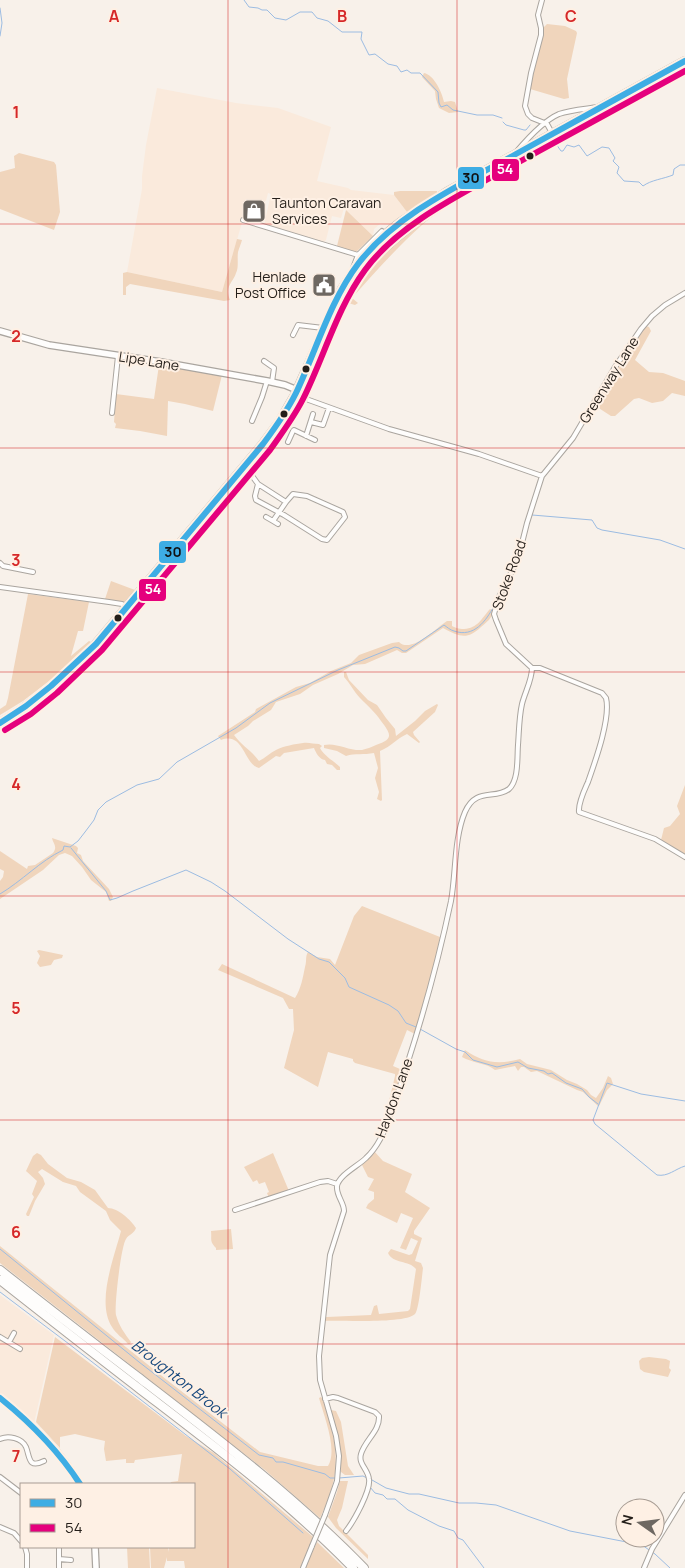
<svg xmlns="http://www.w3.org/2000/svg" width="685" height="1568" viewBox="0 0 685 1568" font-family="Manrope,sans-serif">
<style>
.built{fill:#faeadc}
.green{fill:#f0d5bc}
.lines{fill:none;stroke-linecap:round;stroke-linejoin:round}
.stream{stroke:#9cbce2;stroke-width:1}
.street-casing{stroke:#aaa59f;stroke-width:6}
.secondary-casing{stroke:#aaa59f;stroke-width:8}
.highway-casing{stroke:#aaa59f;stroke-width:10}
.street{stroke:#fefdfc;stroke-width:4}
.secondary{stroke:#fefdfc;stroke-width:5.5}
.highway{stroke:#fefdfc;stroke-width:8}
.street-bridge-casing{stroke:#aaa59f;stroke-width:6;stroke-linecap:butt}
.street-bridge{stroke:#fefdfc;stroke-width:4}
.bus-1-casing{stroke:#fef0e4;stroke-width:10}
.bus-2-casing{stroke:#fef0e4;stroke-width:10}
.bus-1{stroke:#3eade4;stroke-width:6}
.bus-2{stroke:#e5007d;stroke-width:6}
.grid{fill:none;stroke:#d62828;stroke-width:1;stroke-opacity:0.55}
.bus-dot{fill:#241e19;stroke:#fef0e4;stroke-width:2}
.labels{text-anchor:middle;stroke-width:4;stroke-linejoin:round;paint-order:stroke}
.poi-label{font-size:14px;fill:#241e19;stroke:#fef0e4;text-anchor:start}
.street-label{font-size:14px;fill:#241e19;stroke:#fef0e4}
.water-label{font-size:15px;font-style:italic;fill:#17487d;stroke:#fef0e4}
.grid-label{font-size:16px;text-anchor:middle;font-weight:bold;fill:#d62828;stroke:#fef0e4;stroke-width:4;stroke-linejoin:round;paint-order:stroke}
.line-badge{stroke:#fef0e4;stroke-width:2}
.badge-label{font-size:14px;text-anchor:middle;font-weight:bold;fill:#fff}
.pale-badge-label{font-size:14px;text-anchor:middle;font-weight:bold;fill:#111}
</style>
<rect width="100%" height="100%" fill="#f8f1ea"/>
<path class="built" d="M157 88 236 103 278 108 331 127 317 181 348 188 351 190 394 195 407 212 390 225 380 224 374 229 373 236 344 208 341 218 332 216 326 240 324 242 264 225 271 194 268 193 266 201 246 199 243 219 222 292 127 272 142 189V176L146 145Z
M0 1295 54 1335 34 1423 0 1393Z"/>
<path class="green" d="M547 24 565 26 576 31 577 33 567 79 569 98 564 99 530 89 544 27Z
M424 73C434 75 442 92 444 102L451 101 455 102 458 112 449 113 439 108 436 99 435 91 422 77Z
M19 153 54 162 56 165 60 212 54 230 0 209V172L15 168 14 156Z
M527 160C503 173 478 184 455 199 419 223 381 265 352 298L358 303 355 305 348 303 325 338 323 337C361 249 441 205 520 161Z
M400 191H437V194L407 212 394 195V192Z
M346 210 373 236 355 253 337 246Z
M237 239 242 240C241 244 239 248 238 252 237 259 239 267 236 273 233 283 224 286 230 300L224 301 130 284 126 287V295H123V273L127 272 222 292Z
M646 326 649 327 651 331 635 360 649 372 663 373 685 381V396L672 393 663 401 652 403 639 398 634 399 615 416H611L594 405 633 343Z
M159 365 222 375 213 411 185 404 168 401 167 436 140 431 115 428 116 424 114 422 116 394 154 399Z
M111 581 135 590 126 602 105 599Z
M28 594 89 602 83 631H78L71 656 89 641 91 642 61 672 23 701 0 715V709L6 705 8 698Z
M490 609 494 611C491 619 487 622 481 627 467 640 460 637 443 628L406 653H402L397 650 365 664 353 665 338 674 313 685 300 694 276 702 271 710 253 721 248 726 234 735C241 745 252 751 259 761 265 758 270 753 276 750 284 746 295 744 303 743 308 742 314 744 319 744L322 746 320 748C325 757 334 761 340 767V770H337L332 765 327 764 325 760C319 759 316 753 314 748L284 753 280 757 276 756 259 768C244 765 244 731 221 740L218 736 255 712 256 709 296 687 310 683 331 671 351 663 359 655 392 643 399 642C411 654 436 628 447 621H452V626C456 628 458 629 464 629 478 628 481 619 490 609Z
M344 672H346L349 680 368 700 377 705 386 718 395 729 396 736 415 721 425 711 437 704 438 705 435 712 413 732 414 735 420 742 419 743 407 734C396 739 392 746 380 751L382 800 381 801 377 799 379 792 375 778 378 768 374 753C364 755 355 753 346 756L337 751 324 748V745C336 742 349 751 362 750 366 749 372 747 376 745 394 739 391 734 381 721 375 712 368 706 360 698 354 692 350 683 344 677Z
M685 785V854L661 840 664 828 670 826 680 814 677 806Z
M52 838 76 846 78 848 77 853 81 855 83 861 109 889 113 897 111 901H109L106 892 91 880 82 867 72 856 65 853 59 855 43 870 0 899V881L3 877 4 871 0 869V851L27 869 28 866 35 865 53 853C58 846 53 844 52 838Z
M362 906 440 937 438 949 416 1030 415 1034 407 1030 393 1066 400 1069 404 1064V1066L394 1098 391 1103 389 1101 395 1076V1074L355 1063 353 1061V1059L328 1052 318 1087 284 1068 294 1030 293 1009H289L283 998 218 970 222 964 295 998C301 989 303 977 305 967 307 961 305 957 308 952L317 957 330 959 335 965 354 916Z
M39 950 63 955 62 958 54 960 51 965 40 967 37 963 40 956 37 951Z
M465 1050C484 1063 498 1065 520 1059L527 1064 551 1070 567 1080 577 1084 587 1090 591 1095 596 1098 603 1088 608 1076 611 1078 613 1084 607 1090 599 1106H598L583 1092 577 1090 537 1071 531 1072 524 1067H521L518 1071 515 1066 495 1070C487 1063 472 1063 462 1057Z
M374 1151 383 1161 412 1174 405 1192 430 1208 414 1231V1234L422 1238 415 1261 421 1263 423 1268C422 1276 419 1310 415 1314 405 1324 342 1320 325 1321V1317H327L371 1315 374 1306 377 1305 379 1314 408 1311 410 1309 416 1269C409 1260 393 1264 388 1253L391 1249 409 1255 412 1254 418 1241 411 1238 406 1250 400 1248 413 1218 401 1213 397 1223 366 1208 368 1204 374 1199V1192L368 1190 374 1179 368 1177 362 1165Z
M37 1153 41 1155 48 1164 67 1178 81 1182 95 1190 108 1208C118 1208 131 1220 136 1228 134 1234 129 1234 126 1239 121 1246 114 1307 116 1315 119 1326 125 1334 131 1342L130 1344H128C123 1338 116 1334 112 1327 96 1302 114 1258 121 1231L110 1220 106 1211 80 1192 76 1186 63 1182 42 1169 38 1172 43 1178 45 1184 35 1201 29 1216H27L26 1214 34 1197 32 1194 37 1181 26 1171 33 1156Z
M273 1153 289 1191 269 1198 267 1193 269 1192 265 1182 259 1184 257 1180 253 1182 244 1167Z
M231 1229 233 1249 216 1250V1248C209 1241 212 1239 211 1231Z
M0 1246 167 1380 260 1452 318 1466H328C338 1450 324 1416 319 1398L321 1397 323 1399C338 1448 343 1470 320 1518L265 1470 0 1263Z
M55 1337 186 1436 214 1453 313 1537 300 1568H185L184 1561H167V1557L164 1568H151L150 1547H168V1552L169 1547H194V1484H170L171 1482 178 1481 182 1454 135 1460 134 1463H126V1459L106 1461 104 1449 105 1441 75 1434 60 1437V1448L36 1422Z
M649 1357 666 1359 670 1361 669 1368 671 1370 668 1377 644 1372 640 1369 639 1361 642 1358Z
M331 1410 336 1411 341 1422 348 1466 354 1475H345L341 1472 339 1442Z
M340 1481H348L342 1508 337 1520 339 1526 368 1555V1559L336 1528 328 1517 337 1492Z
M317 1542 344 1568H305Z
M127 1547H149L150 1568H128Z"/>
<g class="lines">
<path class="stream" d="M244 0 249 7 258 8 262 10H267L275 18 286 20 300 12H312L317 18 328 21 342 32H362L361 39 369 55 375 54 388 64 397 66 401 72 407 70 411 73H420L438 92 439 103 441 107 447 105 453 110 477 115H493L502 118
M0 8 2 23 0 36
M503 122 506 125 524 130H526L530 125
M556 144 561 151H563L567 145 574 147 579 145 587 156 602 147 609 148 615 158 613 161 619 167 617 173 624 181 639 182 643 186C651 180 663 179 673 175L674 169 680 165H685
M532 515 592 520 597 528 602 530 660 540 685 549
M520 544 524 529
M71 848 106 891 110 900 117 898 133 891 186 870 211 882 225 891 288 939 319 959 329 962 345 978 349 987 389 1005 398 1011 406 1023 416 1027
M0 894C22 881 40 861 63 850L64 846 70 847 78 841 85 832 94 820 98 810 106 802 137 785 159 779 177 762 236 728 270 703 338 670 395 647 399 648 403 651H406L444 625C447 627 450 630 454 631 474 638 486 621 494 606
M420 1029 456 1049 465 1052 473 1060 497 1067 518 1062 528 1068 544 1071 548 1074 552 1073 566 1083 582 1089 589 1097 598 1104
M685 1101 641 1094 607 1083 593 1120 595 1124 657 1175C668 1177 675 1169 685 1166
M0 1249 139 1362 259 1455 273 1458 276 1462H283L325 1474 330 1478H335
M0 1292 69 1344 230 1469 303 1533
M339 1478 363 1476 367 1478
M372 1480 386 1488 409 1494H419L459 1503H476L496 1505 570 1531 642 1545 655 1554 670 1568
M370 1487 375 1493 383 1495 387 1499H395L408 1510 439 1526 454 1531 458 1538 463 1540 484 1568"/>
<g class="street-casing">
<path id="street" d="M542 0 538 15 541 28V35L531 73 525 106 528 114 532 118 547 124 552 133
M517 151C528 138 543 121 559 114 570 110 585 109 598 107
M243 220 358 255
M353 268 358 255 382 231 388 236 387 243
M685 293 665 305 652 316 641 329 615 367 573 438 542 476 527 523 518 559 499 597 494 614 496 620 506 644 532 668H540L602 693 606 698C611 718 595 762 588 782 584 791 578 803 579 812L655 839 685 857
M293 335 298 325 323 328
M264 361 274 368 272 382
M295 395 389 429 479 454 542 476
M112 413 118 356
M252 421 262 397 267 381
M311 422 323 425 329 408
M306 436 313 414
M288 442 293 431 294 430 315 440
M243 467 250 473 258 484 286 502 293 494 307 496 343 512 345 517 327 540 322 539 284 515 256 500 255 496 258 484
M266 517 273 521
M278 524 273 521 286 502
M0 563 3 566 33 572
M0 587 109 602 122 604 126 606
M235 1210 320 1182 328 1181 337 1184
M0 1337 20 1349
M9 1342 14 1333
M325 1399 333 1397 338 1398 375 1412 379 1416C380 1431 365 1440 361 1454 358 1464 368 1469 369 1479 371 1490 354 1521 346 1531
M0 1439C8 1435 22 1438 26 1447 30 1457 28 1469 44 1461
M0 1477 21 1493
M325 1515 337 1481 339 1456 336 1436 320 1380 319 1356 330 1255 344 1211C344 1202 336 1196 337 1186 339 1175 358 1166 366 1158 379 1146 386 1129 391 1112 415 1044 436 972 451 901 456 873 454 838 465 812 476 787 494 800 509 789 519 780 517 757 518 745 519 732 519 717 522 704 525 692 532 680 532 668
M0 1527 14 1533 21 1541
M25 1547 27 1554V1568
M59 1559 71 1560
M59 1568V1547
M303 1568 312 1546
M644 1568 652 1549 685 1495"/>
</g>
<g class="secondary-casing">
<path id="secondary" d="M0 331 49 345 161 362 267 381 285 385 297 390
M0 1398C31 1422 60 1451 80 1484
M95 1547 96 1568"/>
</g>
<g class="highway-casing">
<path id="highway" d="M345 292C356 279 367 265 380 252 427 207 488 177 545 145 592 119 638 93 685 68
M0 723C34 704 70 671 96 644L263 444 280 421 295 395 342 289 359 263 386 234 401 222 447 192 685 61
M0 1270C46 1306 92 1342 138 1377 216 1437 295 1497 364 1568
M0 1280C47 1317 94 1354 141 1390 214 1446 289 1502 353 1568"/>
</g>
<use href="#street" class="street"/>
<use href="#secondary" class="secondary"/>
<use href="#highway" class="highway"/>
<g class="street-bridge-casing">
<path id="street-bridge" d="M312 1546 325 1515"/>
</g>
<use href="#street-bridge" class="street-bridge"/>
<g class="bus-1-casing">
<path id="bus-1" d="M0 723 26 706 51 686 96 644 263 444C275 428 287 411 296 393 316 351 330 301 358 264 396 214 462 184 516 154 572 123 629 92 685 61
M0 1398C31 1423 58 1450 80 1484"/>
</g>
<g class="bus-2-casing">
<path id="bus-2" d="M5 730 31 714 57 693 102 650 270 450C282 433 294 417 303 399 324 357 337 308 365 270 400 222 468 191 519 162 574 132 630 101 685 71"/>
</g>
<use href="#bus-1" class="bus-1"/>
<use href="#bus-2" class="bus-2"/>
</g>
<path class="grid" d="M228 0V1568M457 0V1568M0 224H685M0 448H685M0 672H685M0 896H685M0 1120H685M0 1344H685"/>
<defs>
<g id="shop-square" transform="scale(1.25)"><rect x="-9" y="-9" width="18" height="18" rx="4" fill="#6e6862" stroke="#fef0e4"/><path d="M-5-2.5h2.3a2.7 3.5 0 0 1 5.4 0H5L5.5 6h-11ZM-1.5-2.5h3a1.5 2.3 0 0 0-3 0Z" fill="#fff"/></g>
<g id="civic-square" transform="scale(1.25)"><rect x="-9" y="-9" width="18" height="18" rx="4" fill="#6e6862" stroke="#fef0e4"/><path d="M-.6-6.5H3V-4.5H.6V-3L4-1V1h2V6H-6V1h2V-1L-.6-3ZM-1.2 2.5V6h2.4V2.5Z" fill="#fff"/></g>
</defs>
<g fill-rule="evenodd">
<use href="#shop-square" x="254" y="211"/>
<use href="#civic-square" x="324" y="285"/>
</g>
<g class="bus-dot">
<circle cx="530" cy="156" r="4.5"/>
<circle cx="306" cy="369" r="4.5"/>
<circle cx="284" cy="414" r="4.5"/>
<circle cx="118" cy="618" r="4.5"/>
</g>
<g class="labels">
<g class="poi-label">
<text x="272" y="208">Taunton Caravan<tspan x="272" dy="16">Services</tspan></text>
<text x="306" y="282" text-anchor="end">Henlade<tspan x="306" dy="16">Post Office</tspan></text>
</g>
<g class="street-label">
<text transform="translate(149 361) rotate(9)" y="5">Lipe Lane</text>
<text transform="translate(609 380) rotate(-58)" y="5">Greenway Lane</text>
<text transform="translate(509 575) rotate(-70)" y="5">Stoke Road</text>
<text transform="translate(394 1098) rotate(-70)" y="5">Haydon Lane</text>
</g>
<g class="water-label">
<text transform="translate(179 1379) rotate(38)" y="5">Broughton Brook</text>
</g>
</g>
<g class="grid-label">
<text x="114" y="22">A</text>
<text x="342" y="22">B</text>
<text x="571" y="22">C</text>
<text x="16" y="118">1</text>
<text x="16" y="342">2</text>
<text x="16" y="566">3</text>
<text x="16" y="790">4</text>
<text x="16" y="1014">5</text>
<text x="16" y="1238">6</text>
<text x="16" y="1462">7</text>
</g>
<g class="line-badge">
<rect x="491" y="158" width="29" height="24" rx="5" fill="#e5007d"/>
<rect x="457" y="166" width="28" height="24" rx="5" fill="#3eade4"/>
<rect x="158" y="540" width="29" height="24" rx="5" fill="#3eade4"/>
<rect x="138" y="578" width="29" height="24" rx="5" fill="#e5007d"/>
</g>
<g class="badge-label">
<text x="505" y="174">54</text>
<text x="153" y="594">54</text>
</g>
<g class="pale-badge-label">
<text x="471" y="183">30</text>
<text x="173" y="557">30</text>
</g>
<rect x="20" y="1483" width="175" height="65" fill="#fef0e4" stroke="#a79c93"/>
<rect x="30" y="1499" width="25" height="8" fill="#3eade4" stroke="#a79c93"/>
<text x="65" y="1508" font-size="15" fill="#241e19">30</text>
<rect x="30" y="1524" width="25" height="8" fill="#e5007d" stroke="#a79c93"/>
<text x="65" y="1533" font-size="15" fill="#241e19">54</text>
<g transform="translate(640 1523) rotate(284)"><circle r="24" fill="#fef0e4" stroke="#a79c93"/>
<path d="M0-4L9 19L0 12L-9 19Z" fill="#6e6862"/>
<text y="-8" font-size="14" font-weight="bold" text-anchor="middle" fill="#241e19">N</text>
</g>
</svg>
